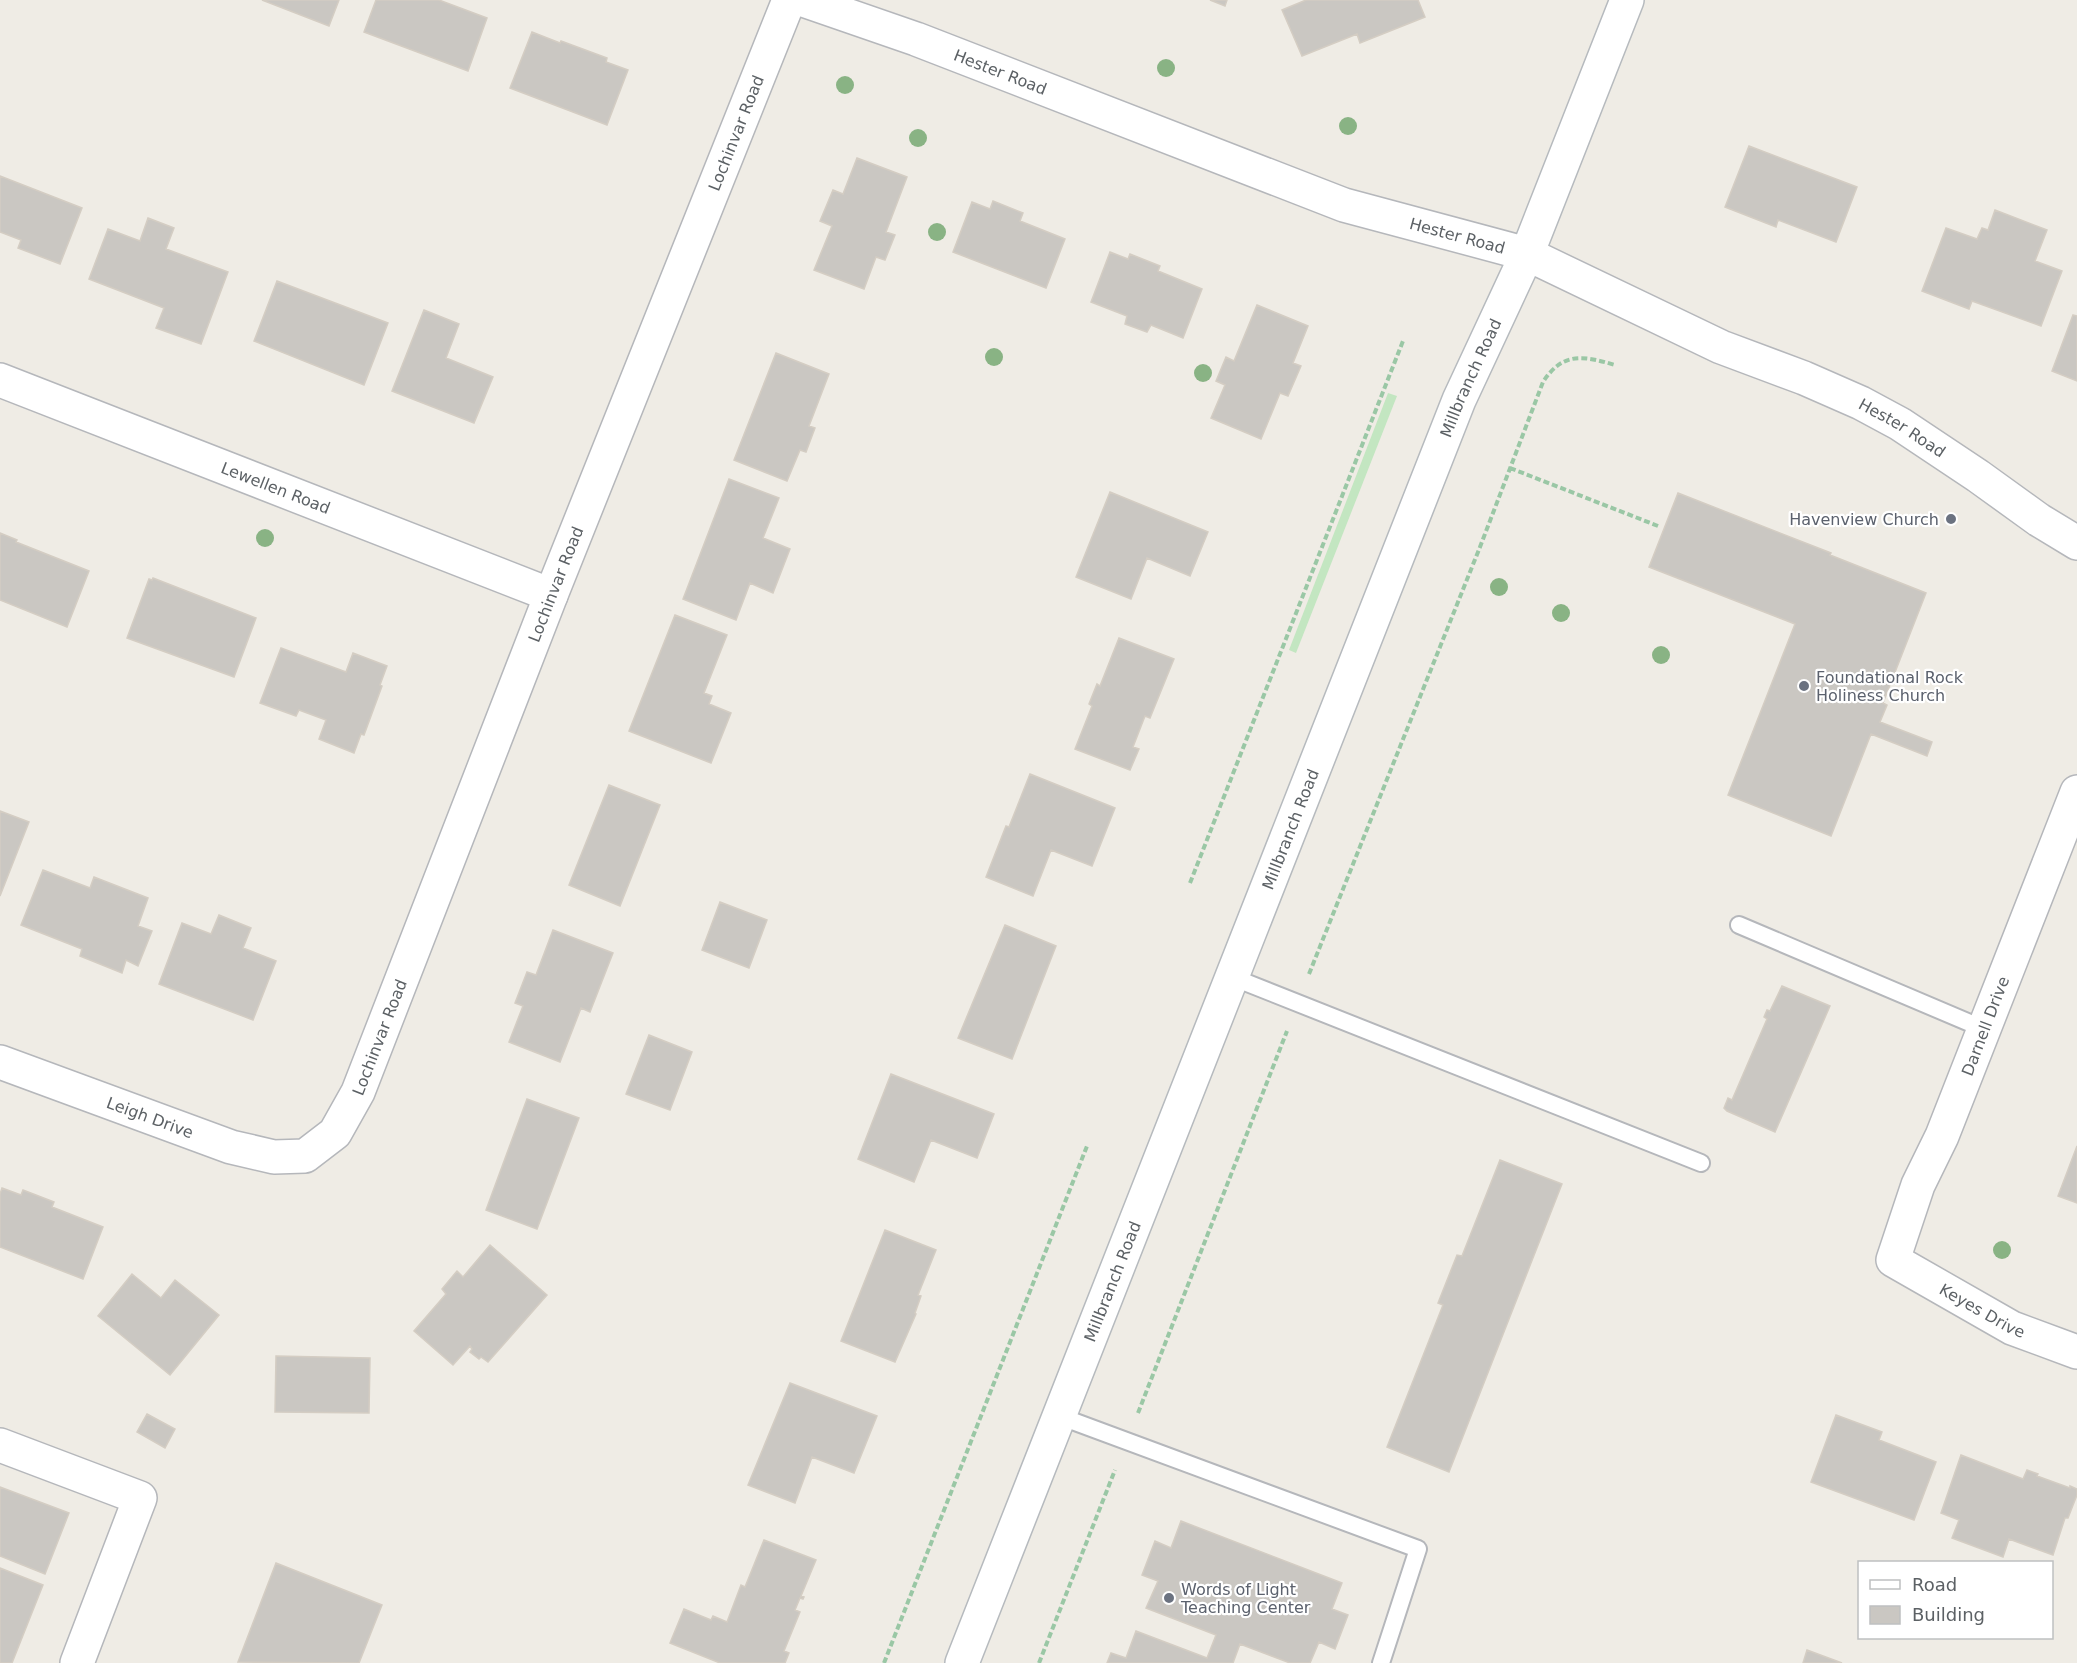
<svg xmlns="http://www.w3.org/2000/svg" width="2077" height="1663" viewBox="0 0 2077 1663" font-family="'DejaVu Sans',sans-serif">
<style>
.green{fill:#c3e6c1}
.building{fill:#cac7c2;stroke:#d4cdc3;stroke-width:1.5}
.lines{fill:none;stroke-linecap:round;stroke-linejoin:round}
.lane-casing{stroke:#b5b7bb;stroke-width:20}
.street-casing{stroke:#b5b7bb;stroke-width:36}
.secondary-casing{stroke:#b6babe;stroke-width:36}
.path{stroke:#9ac7a5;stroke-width:4;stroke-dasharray:6 3;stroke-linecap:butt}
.lane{stroke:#fff;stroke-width:16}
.street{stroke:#fff;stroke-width:33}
.secondary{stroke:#fff;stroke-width:33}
.tree{fill:#89b384}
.worship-dot{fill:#6b7280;stroke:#fff;stroke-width:2}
.labels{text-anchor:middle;stroke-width:4.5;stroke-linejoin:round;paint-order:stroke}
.street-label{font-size:16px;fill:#5c6165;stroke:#fff}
.worship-label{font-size:16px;fill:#5b616d;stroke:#fff;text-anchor:start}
</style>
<rect width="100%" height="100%" fill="#efece5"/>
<path class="green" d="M1388 393 1397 396 1296 653 1289 650Z"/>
<path class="building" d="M262 0H339L329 26Z
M376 0H439L487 18 468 71 364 32Z
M1210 0H1227L1225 6Z
M1306 0H1418L1425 17 1360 43 1357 34 1302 56 1282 10Z
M532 32 560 43 561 41 607 58 606 62 628 70 607 125 510 88Z
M1749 146 1857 187 1836 242 1778 220 1776 227 1725 207Z
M857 158 907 177 886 232 895 235 885 260 876 257 864 289 814 270 832 226 820 221 833 190 843 194Z
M0 176 82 208 60 264 18 248 21 240 0 232Z
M993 201 1023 213 1020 221 1065 239 1046 288 953 252 972 202 990 209Z
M1995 210 2047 230 2035 261 2062 271 2041 326 1972 301 1969 309 1922 291 1946 228 1977 239 1982 228 1988 230Z
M148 218 174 228 166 249 228 272 201 344 156 328 164 308 89 279 108 229 140 241Z
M1110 252 1128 259 1130 254 1160 266 1158 271 1202 289 1183 338 1151 325 1147 332 1125 324 1127 316 1091 302Z
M277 281 388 323 364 385 254 341Z
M1257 305 1308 326 1293 363 1301 366 1288 396 1280 393 1261 439 1211 418 1225 385 1216 381 1226 357 1234 361Z
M424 310 459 324 446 358 493 377 474 423 392 391Z
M2073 315 2077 316V381L2052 371Z
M776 353 829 374 809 426 815 428 806 452 800 450 787 481 734 460Z
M729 479 779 498 763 538 790 549 773 593 750 583 736 620 683 599Z
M1110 492 1208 532 1190 576 1147 558 1131 599 1076 577Z
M1678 493 1831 553 1830 555 1926 593 1883 703 1887 705 1880 722 1932 742 1927 756 1871 734 1831 836 1728 795 1795 624 1649 567Z
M0 533 17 540 16 542 89 571 67 627 0 600Z
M153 578 256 618 234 677 127 638 149 579 152 580Z
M675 615 727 635 704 693 712 696 709 704 731 713 711 763 629 731Z
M1119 638 1174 659 1150 718 1145 716 1133 747 1139 749 1130 770 1075 749 1092 706 1089 704 1097 684 1100 686Z
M281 648 346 672 353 653 387 666 380 685 382 686 364 735 361 734 354 753 319 739 326 720 299 710 296 716 260 703Z
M1030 774 1115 808 1092 866 1051 850 1033 896 986 877 1006 826 1009 827Z
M609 785 660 805 620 906 569 885Z
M0 811 29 822 0 896Z
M43 870 90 888 94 877 148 898 138 926 152 931 138 966 126 960 122 973 80 956 82 949 21 925Z
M720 902 767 920 749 968 702 950Z
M219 915 251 928 243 948 276 961 253 1020 159 984 182 923 211 934Z
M1005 925 1056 946 1012 1059 958 1038Z
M553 930 613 953 590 1012 581 1008 560 1062 509 1042 523 1006 515 1003 527 972 536 975Z
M1782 986 1830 1006 1775 1132 1727 1111 1724 1108 1728 1098 1732 1100 1767 1019 1764 1017 1767 1010 1770 1011Z
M649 1035 692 1052 670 1110 626 1094Z
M891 1074 994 1114 977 1158 931 1140 914 1182 858 1159Z
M527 1099 579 1118 537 1229 486 1210Z
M2077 1146V1203L2058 1196Z
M1500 1160 1562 1184 1449 1472 1387 1447 1443 1305 1438 1303 1457 1255 1462 1256Z
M2 1188 21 1195 23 1190 54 1202 52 1207 103 1227 83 1279 0 1247V1194Z
M885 1230 936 1250 918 1295 921 1296 915 1313 916 1314 895 1362 841 1341Z
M490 1245 547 1295 488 1362 481 1357 479 1359 470 1352 472 1349 470 1346 453 1365 414 1331 446 1294 442 1289 457 1271 463 1277Z
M132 1274 161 1298 175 1280 219 1315 170 1375 98 1316Z
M276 1356 370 1358 369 1413 275 1412Z
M790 1383 877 1416 854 1473 812 1457 795 1503 748 1485Z
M147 1414 175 1429 165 1448 137 1432Z
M1836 1415 1882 1432 1879 1440 1936 1462 1914 1520 1811 1482Z
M1961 1455 2023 1479 2027 1470 2038 1474 2037 1476 2070 1488V1486L2077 1489V1495L2068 1518H2065L2053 1555 2009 1539 2003 1557 1952 1538 1959 1520 1941 1513Z
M0 1487 69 1513 45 1574 0 1556Z
M1181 1521 1342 1583 1332 1609 1348 1615 1335 1649 1319 1642 1310 1663H1290L1240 1644 1233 1663H1107L1111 1653 1126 1658 1136 1631 1207 1658 1216 1635 1146 1608 1158 1581 1142 1575 1155 1541 1171 1548Z
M764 1540 816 1560 801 1596 804 1597 803 1599 800 1598 795 1610 800 1612 784 1651 789 1653 785 1663H720L670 1643 684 1609 711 1620 713 1616 727 1622 741 1585 745 1587Z
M276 1563 382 1605 359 1663 238 1662Z
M0 1568 43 1585 12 1663H0Z
M1807 1650 1842 1663H1803Z"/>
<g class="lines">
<g class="lane-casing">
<path id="lane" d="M1739 925 1984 1029
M1232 977 1701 1163
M1059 1416 1418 1549 1381 1663"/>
</g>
<g class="street-casing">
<g id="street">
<path id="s1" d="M803 0 916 39 1344 205 1527 254 1721 347 1804 378 1861 403 1900 424 1978 476 2039 520 2077 543"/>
<path id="s2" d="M0 380 551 595"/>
<path id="s3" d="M2077 792 1942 1136 1918 1185 1893 1260 2012 1328 2077 1352"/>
<path id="s4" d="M0 1062 231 1147 274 1157 305 1156 335 1133 358 1092 551 595 789 0"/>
<path d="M0 1445 140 1498 77 1663"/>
</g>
</g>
<g class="secondary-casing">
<g id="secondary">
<path id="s5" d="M962 1663 1459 400 1527 254 1627 0"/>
</g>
</g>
<path class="path" d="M1510 468 1658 526
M1190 883 1403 341
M1309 974 1480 547 1543 382C1563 351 1584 356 1615 365
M1138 1413 1287 1031
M884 1663 1087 1146
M1039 1663 1115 1470"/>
<use href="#lane" class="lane"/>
<use href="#street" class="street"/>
<use href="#secondary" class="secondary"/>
</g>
<g class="tree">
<circle cx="1166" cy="68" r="9"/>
<circle cx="845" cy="85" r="9"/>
<circle cx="1348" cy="126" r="9"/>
<circle cx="918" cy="138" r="9"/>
<circle cx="937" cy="232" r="9"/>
<circle cx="994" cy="357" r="9"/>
<circle cx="1203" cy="373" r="9"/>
<circle cx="265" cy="538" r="9"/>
<circle cx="1499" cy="587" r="9"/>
<circle cx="1561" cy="613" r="9"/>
<circle cx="1661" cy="655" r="9"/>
<circle cx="2002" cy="1250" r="9"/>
</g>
<g class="worship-dot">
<circle cx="1951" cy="519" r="6"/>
<circle cx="1804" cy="686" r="6"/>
<circle cx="1169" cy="1598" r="6"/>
</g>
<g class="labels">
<g class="street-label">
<text dy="6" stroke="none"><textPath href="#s1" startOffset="210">Hester Road</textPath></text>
<text dy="6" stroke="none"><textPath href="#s4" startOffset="1437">Lochinvar Road</textPath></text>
<text dy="6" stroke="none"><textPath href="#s1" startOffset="696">Hester Road</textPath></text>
<text dy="6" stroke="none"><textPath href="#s5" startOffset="1382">Millbranch Road</textPath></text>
<text dy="6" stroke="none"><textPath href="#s1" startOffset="1182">Hester Road</textPath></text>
<text dy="6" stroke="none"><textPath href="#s2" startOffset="296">Lewellen Road</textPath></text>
<text dy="6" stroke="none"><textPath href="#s4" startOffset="951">Lochinvar Road</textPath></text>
<text dy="6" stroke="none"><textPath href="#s5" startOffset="896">Millbranch Road</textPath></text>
<text transform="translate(1985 1026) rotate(-69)" y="6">Darnell Drive</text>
<text dy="6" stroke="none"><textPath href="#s4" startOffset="465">Lochinvar Road</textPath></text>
<text dy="6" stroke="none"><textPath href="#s4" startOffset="160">Leigh Drive</textPath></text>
<text dy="6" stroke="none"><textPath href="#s5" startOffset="410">Millbranch Road</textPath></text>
<text dy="6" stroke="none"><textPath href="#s3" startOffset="606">Keyes Drive</textPath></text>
</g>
<g class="worship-label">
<text x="1939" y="525" text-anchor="end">Havenview Church</text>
<text x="1816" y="683">Foundational Rock<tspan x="1816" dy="18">Holiness Church</tspan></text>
<text x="1181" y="1595">Words of Light<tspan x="1181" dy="18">Teaching Center</tspan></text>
</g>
</g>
<rect x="1858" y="1561" width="195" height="78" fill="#ffffff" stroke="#bec0c1" stroke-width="1.5"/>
<rect x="1870" y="1580" width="30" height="9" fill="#ffffff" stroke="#bec0c1" stroke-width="1.5"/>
<text x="1912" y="1591" font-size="18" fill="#5c6165">Road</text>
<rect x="1870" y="1606" width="30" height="18" fill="#cac7c2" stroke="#bec0c1" stroke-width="1.5"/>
<text x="1912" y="1621" font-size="18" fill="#5c6165">Building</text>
</svg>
